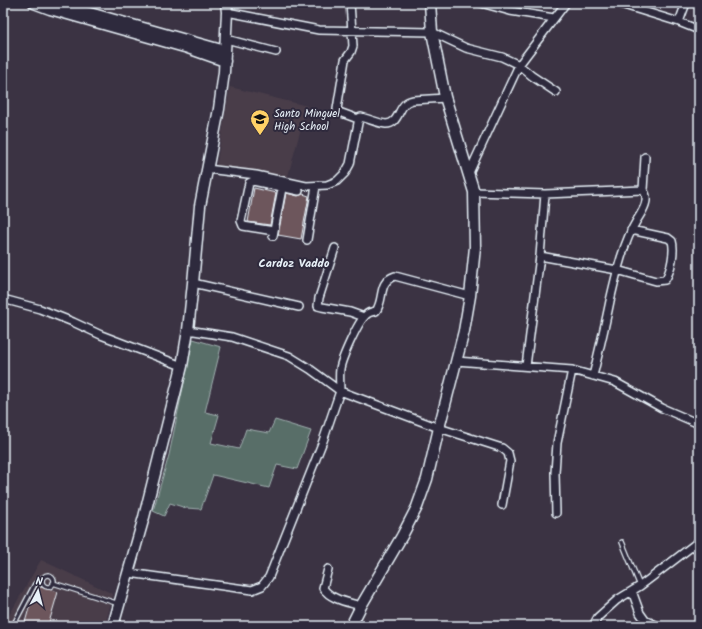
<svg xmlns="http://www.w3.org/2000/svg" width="702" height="629" viewBox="0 0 702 629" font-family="Kalam,sans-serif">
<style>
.built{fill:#4a3e4a}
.green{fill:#596e67;stroke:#a0b0b0}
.building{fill:#6d565c;stroke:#e8f1f8}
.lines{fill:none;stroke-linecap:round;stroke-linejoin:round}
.lane-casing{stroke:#e8f1f8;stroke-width:6}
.street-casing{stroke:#e8f1f8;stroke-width:10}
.secondary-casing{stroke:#e8f1f8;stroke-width:13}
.lane{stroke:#2f2a3d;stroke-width:3.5}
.street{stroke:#2f2a3d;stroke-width:7}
.secondary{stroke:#2f2a3d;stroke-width:10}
.labels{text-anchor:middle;stroke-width:4;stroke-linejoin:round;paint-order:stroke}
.poi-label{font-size:11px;fill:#e8f1f8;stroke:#2f2a3d;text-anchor:start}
.neighbourhood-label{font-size:12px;font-weight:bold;fill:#e8f1f8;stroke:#2f2a3d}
</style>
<rect width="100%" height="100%" fill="#3b3343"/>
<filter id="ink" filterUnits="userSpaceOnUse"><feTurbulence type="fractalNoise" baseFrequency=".025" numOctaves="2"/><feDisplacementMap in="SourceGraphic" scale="8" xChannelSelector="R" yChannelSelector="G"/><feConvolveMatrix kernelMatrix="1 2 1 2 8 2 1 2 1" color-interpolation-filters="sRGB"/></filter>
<g filter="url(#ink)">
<path class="built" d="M230 87 307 106 286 183 216 167Z
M41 560 113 594 105 626H3Z"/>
<path class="green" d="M193 339 221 347 205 412 219 415 211 443 239 449 246 429 269 433 275 420 311 431 297 469 277 465 269 488 213 475 201 509 186 508 170 503 164 516 153 511 169 455Z"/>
<path class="building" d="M254 188 276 193 270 225 248 222Z
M286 193 298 196 303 194 309 196 301 239 278 235Z
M37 586 58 592 48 626H24L33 594Z"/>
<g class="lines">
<g class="lane-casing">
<path id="lane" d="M622 542 640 586
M42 581a6 6 0 1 1 12 0a6 6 0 1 1-12 0Z
M53 583 119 604
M13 626 35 584 42 578"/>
</g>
<g class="street-casing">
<path id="street" d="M350 3 353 46 351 52 345 60 337 109 339 112 358 119
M481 3 510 11 554 18
M617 3 679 22 699 30
M227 12 319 30 432 32 466 48 502 57 519 65 532 76 556 92
M679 22 686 3
M226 39 276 52
M207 169 256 175 306 186 327 185 337 181 345 173 350 164 359 118 361 117C369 119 378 123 386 124 398 124 398 110 405 104 407 101 410 101 413 100L446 98
M468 175 519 65 566 3
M474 192 545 194 643 190 645 157
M274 231 243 226 241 221 249 183 253 181 299 191
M273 236 283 183
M307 240 316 186
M335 248 319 298 318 306 322 307 350 312 364 317
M540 256 617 270 656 281 665 280C671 271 675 251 672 241L668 238 631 230
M193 283 299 307
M3 299 40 309 73 322 101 335 182 366
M188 330 232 337 289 356 310 369 340 391
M456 361 572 370 615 382 662 408 699 424
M526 366 540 256 545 194
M593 376C599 351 605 326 610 301 616 275 623 243 637 220 642 212 651 199 643 190
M340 391C340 383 339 376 340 369 341 360 358 322 365 316 368 312 371 312 376 311 385 299 377 282 395 276L470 296
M556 513 555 473 557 443 572 370
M328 569 323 588C331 600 348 602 361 606
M129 573 252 590 262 586 269 577 323 441 340 391 439 428 502 448 508 453 510 461 502 505
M632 591 640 613 645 620 658 626
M593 626 598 617 617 600 640 586 652 577 699 541"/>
</g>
<g class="secondary-casing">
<path id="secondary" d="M34 3 50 9 188 48 225 61
M54 3 225 51
M113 626 144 517 182 366 188 330 193 283 200 206 219 109 224 72 227 12 226 3
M351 626 361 606 402 536 417 507 427 479 439 428 464 331 470 296 475 247 474 192 445 97 432 32 430 3"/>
</g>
<use href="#lane" class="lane"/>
<use href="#street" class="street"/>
<use href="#secondary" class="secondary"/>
</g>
</g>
<defs>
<g id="school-pin" transform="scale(1)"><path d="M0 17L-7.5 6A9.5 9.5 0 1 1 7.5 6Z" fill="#ffd166" stroke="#2f2a3d"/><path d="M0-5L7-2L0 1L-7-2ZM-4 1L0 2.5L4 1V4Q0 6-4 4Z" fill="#111"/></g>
</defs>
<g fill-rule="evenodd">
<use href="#school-pin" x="260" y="119"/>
</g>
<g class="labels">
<g class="poi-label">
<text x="274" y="117">Santo Minguel<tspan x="274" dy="13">High School</tspan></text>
</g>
<g class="neighbourhood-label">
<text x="294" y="267">Cardoz Vaddo</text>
</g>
</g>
<rect width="702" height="629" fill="none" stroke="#2f2a3d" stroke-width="16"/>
<rect x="8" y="8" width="686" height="613" fill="none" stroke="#e8f1f8" stroke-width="1.5" filter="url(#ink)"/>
<g transform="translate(38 591) rotate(7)" stroke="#2f2a3d" stroke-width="3" paint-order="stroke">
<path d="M0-3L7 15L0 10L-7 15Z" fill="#e8f1f8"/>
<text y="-6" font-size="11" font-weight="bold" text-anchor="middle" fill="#e8f1f8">N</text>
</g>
</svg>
